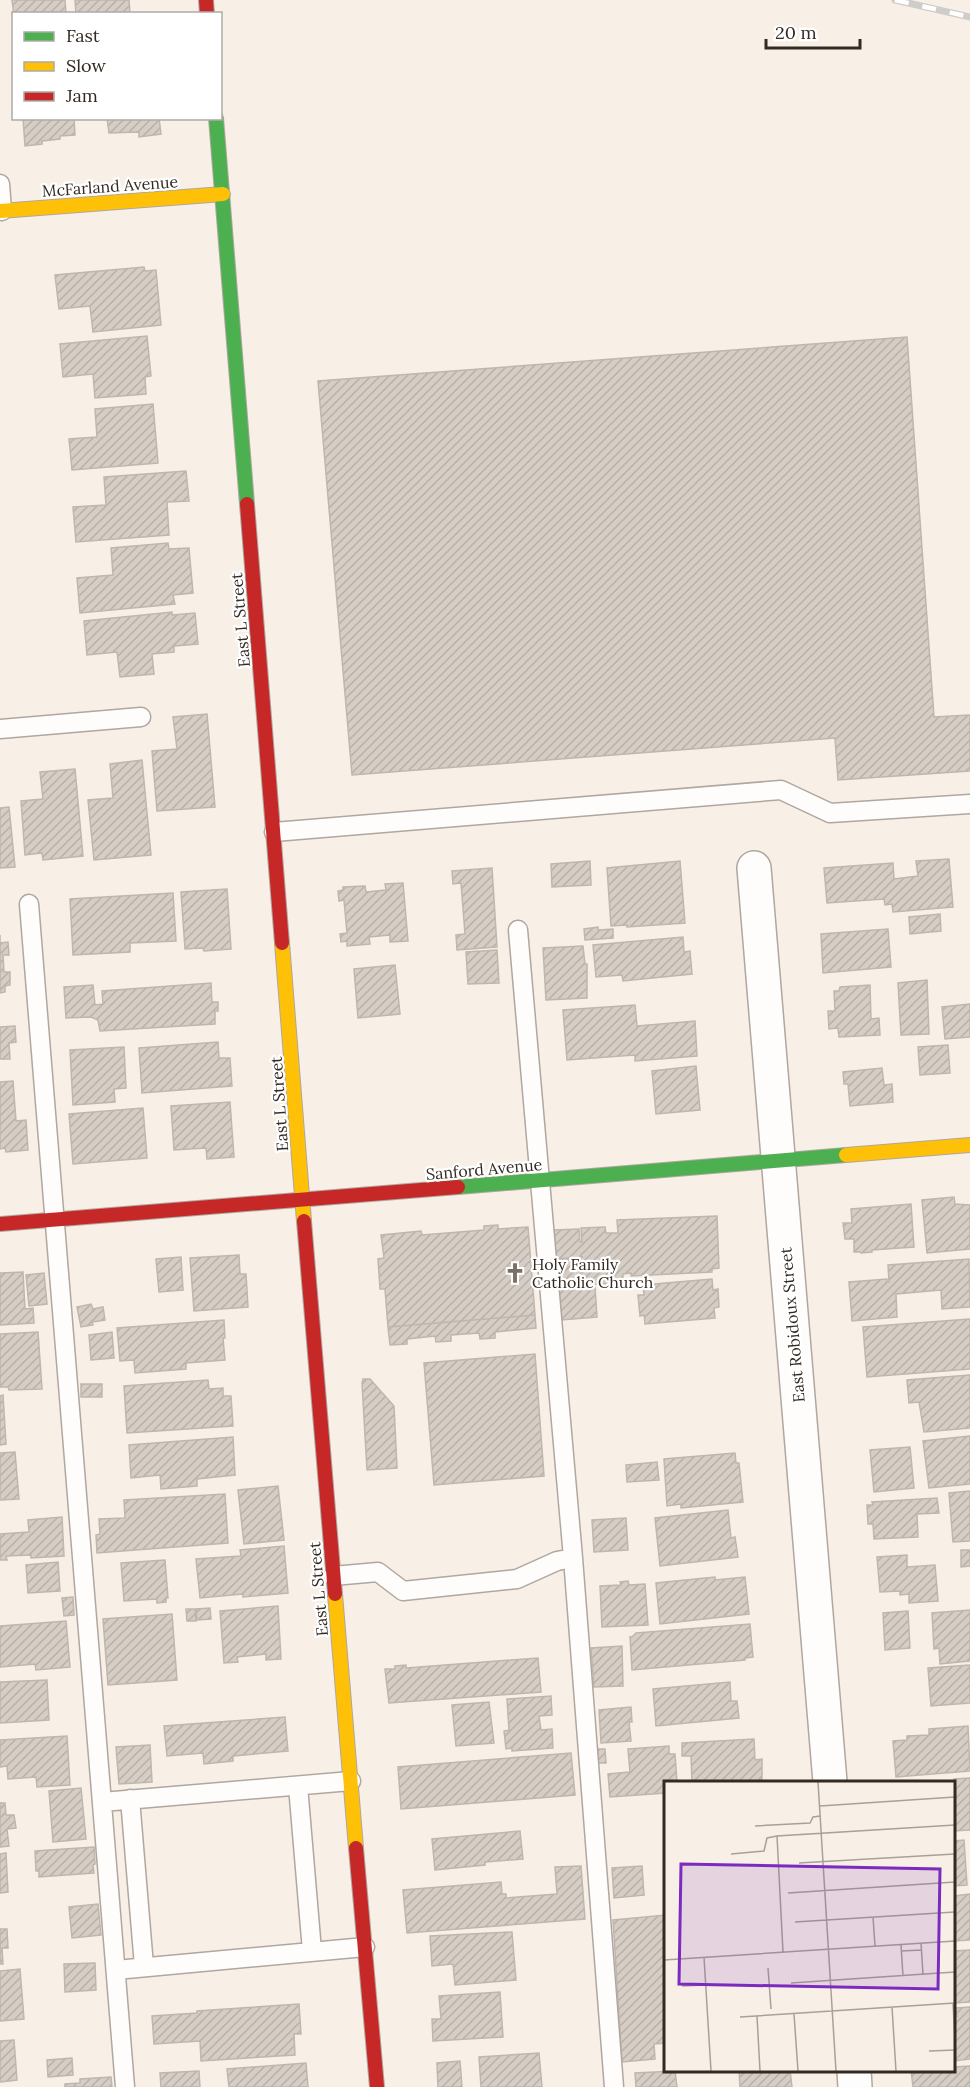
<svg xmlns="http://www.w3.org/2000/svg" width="970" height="2087" viewBox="0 0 970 2087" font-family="Lora,serif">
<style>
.building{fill:url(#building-hatch);stroke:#bfb7af;stroke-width:1.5}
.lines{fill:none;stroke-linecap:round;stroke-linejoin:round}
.lane-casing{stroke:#afa7a0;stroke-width:21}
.street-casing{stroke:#afa7a0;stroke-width:36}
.fast-casing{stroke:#afa7a0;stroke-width:16}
.slow-casing{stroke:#afa7a0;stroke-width:16}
.jam-casing{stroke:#afa7a0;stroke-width:16}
.lane{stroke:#fefdfb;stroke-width:18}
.street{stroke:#fefdfb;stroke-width:33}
.fast{stroke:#4caf50;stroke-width:14}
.slow{stroke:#ffc107;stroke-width:14}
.jam{stroke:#c62828;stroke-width:14}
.rail-casing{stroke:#cfccca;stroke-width:7}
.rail{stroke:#fff;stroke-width:4.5;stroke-dasharray:14;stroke-linecap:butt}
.labels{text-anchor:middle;stroke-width:4.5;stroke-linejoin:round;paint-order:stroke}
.street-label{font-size:16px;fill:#332a21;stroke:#fff}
.poi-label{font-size:16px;fill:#332a21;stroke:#fff;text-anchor:start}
.inset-road{fill:none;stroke:#a9a198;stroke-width:1.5}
.view{fill:#7b2cbf;fill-opacity:0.15;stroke:#7b2cbf;stroke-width:3}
.inset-edge{fill:none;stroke:#332a21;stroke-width:3}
</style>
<defs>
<pattern id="building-hatch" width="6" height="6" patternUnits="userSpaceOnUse" patternTransform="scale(1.5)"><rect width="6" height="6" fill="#d6cec5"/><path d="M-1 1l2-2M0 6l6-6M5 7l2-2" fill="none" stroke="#b8b1a9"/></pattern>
</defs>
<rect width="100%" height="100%" fill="#f8f0e7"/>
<path class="building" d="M12 0H65L66 14H14V16Z
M75 0H129L130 14H76Z
M23 118H74L75 135 60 136V139L42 141V144L25 146Z
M107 118H159L161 134 139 137V132L109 133Z
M144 267 145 271 156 270 161 325 93 332 90 306 59 309 55 275Z
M147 336 151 376 145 377 146 394 95 398 93 374 63 377 60 344Z
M907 337 934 717 970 715V771L838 780 835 738 352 775 318 381Z
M153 404 158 463 72 470 69 439 97 437 95 409Z
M186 471 189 501 167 502 169 535 76 542 73 507 106 505 104 477Z
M168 543 169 549 189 548 193 593 173 595 175 604 80 613 77 578 113 575 111 548Z
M172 612V615L195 613 198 644 174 646V652L152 654 154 674 120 677 117 652 87 655 84 621Z
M207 714 215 807 157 811 152 751 177 749 173 717Z
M142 760 151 855 94 860 88 800 113 798 110 764Z
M75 769 83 856 43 860 42 853 25 855 21 801 43 799 40 772Z
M9 807 15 867 0 868V808Z
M949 859 953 907 893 912 892 904 885 905 884 899 827 903 824 868 893 863 894 879 918 876 916 861Z
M590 861 591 885 552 887 551 864Z
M680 861 685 923 627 927V925L611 926 607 868Z
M492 868 497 947 457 950 456 935 465 934 461 883 453 884 452 871Z
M403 883 408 941 390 942V935L369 937 370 944 347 946V941L341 942 340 934 347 933 344 900 339 901 338 891 343 890V887L365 886 366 892 386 890 385 884Z
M227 889 231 949 204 951 203 948 185 949 181 892Z
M173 893 176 941 130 943V952L73 955 70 899Z
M940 914 941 931 910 934 909 917Z
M598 927V930L613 929V938L585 940 584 929Z
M888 929 891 967 823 973 821 934Z
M0 935V943L8 942 9 955H3L4 972H10V985L5 986V992L0 993Z
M683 937 684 952 690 951 692 974 623 981 622 975 596 977 593 945Z
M583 946 585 964H587V998L546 1000 543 948Z
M497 950 499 983 468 984 466 952Z
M395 965 400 1014 358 1018 354 969Z
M927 980 929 1034 901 1035 898 983Z
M211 983 212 1002H218V1011H215V1024L100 1031 98 1020 91 1017 66 1018 64 987 93 985 95 1005 103 1004 102 991Z
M870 985 871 1019 879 1018 880 1035 839 1037 838 1028 829 1029 828 1011H835L834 991H839L840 987Z
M970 1004V1037L945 1039 942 1007Z
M635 1005 637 1026 695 1021 697 1056 635 1061V1055L567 1060 563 1010Z
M15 1026 16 1042 9 1043 10 1059H0V1027Z
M218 1042 219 1058H230L232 1086 142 1093 139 1048Z
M948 1045 950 1073 920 1075 918 1047Z
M124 1047 126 1088 114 1089 115 1102 73 1105 70 1050Z
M696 1066 700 1110 656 1114 652 1071Z
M882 1068 884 1085 892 1084 893 1102 850 1106 848 1084H844L843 1072Z
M13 1081 16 1121 26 1120 28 1150 6 1152 5 1148 0 1149V1082Z
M230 1102 234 1157 207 1159 206 1148 174 1150 171 1106Z
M143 1108 147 1158 73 1164 69 1114Z
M954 1197 955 1204 970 1205V1249L927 1253 922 1200Z
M911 1204 914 1247 872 1250V1252L861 1253 860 1252H854V1239H845L843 1223H852L851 1209Z
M717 1216 719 1268 712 1269V1272L631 1276V1273L623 1274V1283L558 1286 557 1260 583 1257 555 1259 554 1230 579 1229 580 1242H582L581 1228 605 1227 606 1233H618L617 1220Z
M498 1225V1229L528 1227 535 1315 388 1327 385 1289H380L378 1259 384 1258 381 1235 421 1231 422 1235 484 1230V1226Z
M239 1255 240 1274H246L248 1307 194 1311 190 1258Z
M181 1257 183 1290 159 1292 156 1259Z
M969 1259 970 1307 942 1309 941 1290 896 1294 897 1317 852 1321 849 1282 887 1279V1282H889L888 1265Z
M23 1272 25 1309 33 1308 34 1323 0 1325V1273Z
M44 1273 47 1304 29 1306 26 1275Z
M712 1279 713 1290 718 1289 719 1307 714 1308 715 1318 645 1324 644 1315 640 1316 638 1295H644L643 1285Z
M595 1287 597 1317 561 1320 559 1290Z
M91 1304 93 1309 103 1307 105 1320 92 1322 93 1325 81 1327 77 1307Z
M535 1315 536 1328 495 1332V1338L480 1339 479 1333 451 1335V1341L436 1342 435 1336 407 1339V1344L390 1345 388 1327Z
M970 1319V1369L867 1377 863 1327Z
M224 1320 225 1338H223L225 1360 186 1363V1369L135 1373 134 1360 120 1361 117 1328Z
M38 1332 42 1389 9 1390 8 1387H0V1334Z
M112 1332 114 1358 91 1360 89 1335Z
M535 1354 544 1476 434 1485 424 1363Z
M970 1375V1428L924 1432 919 1402 909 1403 907 1380Z
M363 1379H370L394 1406 397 1468 367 1470 362 1383Z
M208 1380 209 1389 223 1388V1396H231L233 1426 127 1433 124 1386Z
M81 1384H102V1397H81Z
M3 1395 6 1444 0 1445V1396Z
M970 1436V1484L929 1488 923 1441Z
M233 1437 235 1475 197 1479V1486L161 1489 160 1475 131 1478 129 1445Z
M910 1447 914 1488 874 1492 870 1450Z
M15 1452 19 1499 0 1500V1453Z
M735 1453 736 1463H739L743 1502 681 1508V1504L667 1506 664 1459Z
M657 1462 659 1480 627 1482 626 1465Z
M278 1486 284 1540 244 1544 238 1490Z
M970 1491V1541L953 1542 949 1493Z
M225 1494 228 1543 97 1553 96 1535 100 1534 99 1519 125 1518 124 1500Z
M937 1498 939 1513 917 1514 918 1537 874 1539 873 1524H868L867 1505H873L872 1502Z
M728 1510 731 1538 735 1537 738 1557 660 1566 655 1518Z
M62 1517 64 1556 31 1558V1555L6 1556 7 1560H0V1534L29 1532 28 1520Z
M626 1518 628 1550 594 1552 592 1520Z
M284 1546 288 1593 243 1597V1594L200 1598 196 1559 241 1556 240 1550Z
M961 1550H970V1566L961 1567Z
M907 1555V1567L935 1565 938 1601 909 1603V1594L900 1595V1591L880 1592 877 1557Z
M165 1560 168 1598H166V1602L157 1603V1599L124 1601 121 1563Z
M58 1562 60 1591 28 1593 26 1565Z
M715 1577V1580L745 1577 749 1614 660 1624 656 1583Z
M628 1581 629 1585 645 1584 648 1625 602 1627 600 1586 621 1585 620 1582Z
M73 1597 74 1615 64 1616 62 1598Z
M278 1606 281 1659 266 1660V1654L237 1657 238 1662 224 1663 220 1611Z
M210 1608 211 1619 197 1620 196 1609Z
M186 1609H195L196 1621H187Z
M970 1610V1661L940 1664 939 1648 934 1649 932 1613Z
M908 1611 910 1648 885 1650 883 1613Z
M172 1614 177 1680 108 1685 103 1619Z
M66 1621 70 1667 36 1670 35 1664 0 1667V1626Z
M750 1624 753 1657 745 1658V1660L632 1670 630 1636 631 1638 636 1633Z
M622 1646 623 1686 594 1687 591 1648Z
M538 1658 541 1692 389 1703 385 1669H395V1666L406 1665V1668Z
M970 1665V1703L931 1706 928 1668Z
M47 1680 49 1720 0 1723V1682Z
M730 1682 731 1701H737L739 1718 656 1726 653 1689Z
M551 1696 552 1715 539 1716 541 1730 552 1729 553 1748 512 1751V1748L506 1749 504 1731 509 1730 507 1699Z
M489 1702 494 1743 456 1746 452 1705Z
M631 1707 632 1722H629L631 1741 601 1743 599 1710Z
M285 1717 288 1751 233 1756V1761L204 1764 203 1753 167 1756 164 1726Z
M968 1726 970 1771 896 1777 893 1741 907 1740V1736L929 1735V1729Z
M67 1736 70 1785 37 1787 36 1777 8 1779 7 1766 0 1767V1740Z
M754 1739 755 1760 762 1759V1779L758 1780V1782H692L691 1756H682V1743Z
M150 1745 152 1782 119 1784 116 1747Z
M669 1746V1754H675L677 1782H666V1793L610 1797 608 1774 630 1772 628 1749Z
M597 1749H605L606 1763H598Z
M571 1753 575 1795 401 1809 398 1767Z
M970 1778V1830L954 1831V1782H949H954V1779Z
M81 1788 86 1839 53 1842 49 1791Z
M0 1803H5L6 1815H14L16 1828 7 1829 9 1846 0 1847Z
M520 1831 523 1859 485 1862V1865L435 1870 432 1839Z
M964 1840 967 1885 954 1886V1841Z
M94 1847 95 1864 93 1865 94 1873 39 1877V1871H36L35 1851Z
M6 1853 8 1892 0 1893V1854Z
M581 1866 585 1919 407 1933 403 1890 501 1882 502 1894H506V1898L557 1894 555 1867Z
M642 1866 644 1895 614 1898 612 1868Z
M970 1894V1940L954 1941V1896Z
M98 1904 101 1935 72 1938 69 1907Z
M666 1915V2043L654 2044 655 2059 622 2062 613 1920Z
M0 1929H7L8 1948H2L3 1964H0Z
M512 1932 516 1980 455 1985 453 1964 432 1966 430 1936Z
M970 1950V2002L956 2003 955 1996H954V1951Z
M95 1963 96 1990 65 1992 64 1964Z
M20 1969 24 2019 0 2021V1971Z
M500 1992 503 2037 433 2041 432 2019H441L439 1996Z
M299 2004 301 2034H294L295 2055 201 2061 200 2041 154 2044 152 2016 197 2013V2011Z
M970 2007V2059L954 2061V2016H957L956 2008Z
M14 2040 17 2080 0 2082V2041Z
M539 2053 542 2087H481L479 2057Z
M72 2058 73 2075 48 2077 47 2060Z
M460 2061 462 2087H438L437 2063Z
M306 2063 308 2087H229L227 2069Z
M970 2066V2087H913L911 2070H954V2067Z
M739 2070H790L792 2087H740Z
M199 2071 200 2087H161L160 2073Z
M675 2071 677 2087H636L635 2073Z
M111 2077 112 2087H65V2084L80 2083V2079Z"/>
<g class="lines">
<g class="lane-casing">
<path id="lane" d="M0 184 2 211
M0 729 141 717
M274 832 781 790 830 813 970 804
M29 904 125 2087
M518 930 573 1558 614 2087
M333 1576 378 1572 403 1591 517 1579 557 1561 573 1558
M298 1786 312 1951
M130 1799 144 1966
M102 1802 351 1781
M116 1970 365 1947"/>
</g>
<g class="street-casing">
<path id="street" d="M754 868 830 1782
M854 2070 855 2087"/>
</g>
<g class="fast-casing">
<path id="fast" d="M216 118 247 504
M458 1187 846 1155"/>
</g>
<g class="slow-casing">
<path id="slow" d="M0 211 223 194
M282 943 304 1221
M846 1155 970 1145
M335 1594 356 1848"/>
</g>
<g class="jam-casing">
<path id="jam" d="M206 0 207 14
M247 504 282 943
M304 1221 335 1594
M0 1224 458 1187
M356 1848 377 2087"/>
</g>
<use href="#lane" class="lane"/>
<use href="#street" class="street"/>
<use href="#fast" class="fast"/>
<use href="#slow" class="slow"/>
<use href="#jam" class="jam"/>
<g class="rail-casing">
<path id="rail" d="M895 0 970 17"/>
</g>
<use href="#rail" class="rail"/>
</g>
<defs>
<g id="church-bare" transform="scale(1.62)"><path d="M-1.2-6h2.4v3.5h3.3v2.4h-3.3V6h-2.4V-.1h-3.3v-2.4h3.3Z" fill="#786f66" stroke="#fff" stroke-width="2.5" paint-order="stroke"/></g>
</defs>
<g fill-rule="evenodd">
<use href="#church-bare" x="515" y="1273"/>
</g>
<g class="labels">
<g class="street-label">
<text transform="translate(110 186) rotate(-4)" y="6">McFarland Avenue</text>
<text transform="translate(240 620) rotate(-95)" y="6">East L Street</text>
<text transform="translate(279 1104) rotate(-94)" y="6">East L Street</text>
<text transform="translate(484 1169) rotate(-5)" y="6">Sanford Avenue</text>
<text transform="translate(792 1325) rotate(-95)" y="6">East Robidoux Street</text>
<text transform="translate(318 1589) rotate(-95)" y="6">East L Street</text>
</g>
<g class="poi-label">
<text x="532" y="1270">Holy Family<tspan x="532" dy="18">Catholic Church</tspan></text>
</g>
</g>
<g transform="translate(664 1781)">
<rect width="291" height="291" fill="#f8f0e7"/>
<path class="inset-road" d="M154 1 172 290M156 25 291 16M91 45 146 42 149 36 156 35M67 73 100 70 103 57 113 55M135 82 291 73M124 112 291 101M209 136 211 165M131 141 291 131M257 162 259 193M237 164 239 195M237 170 258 169M119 171 113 55 291 44M40 176 47 290M0 179 291 160M104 187 107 228M127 202 291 191M18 205 41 204M289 222 291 258M228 226 232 290M130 233 134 290M93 235 96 290M76 236 291 222M265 270 291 269"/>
<path class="view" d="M17 83 276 88 274 208 15 203Z"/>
<rect width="291" height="291" class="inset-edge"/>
</g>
<rect x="12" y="12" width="210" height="108" fill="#ffffff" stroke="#adaaa6" stroke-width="1.5"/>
<rect x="24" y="32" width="30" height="9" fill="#4caf50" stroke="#adaaa6" stroke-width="1.5"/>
<text x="66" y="42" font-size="18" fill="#332a21">Fast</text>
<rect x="24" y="62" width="30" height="9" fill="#ffc107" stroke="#adaaa6" stroke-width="1.5"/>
<text x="66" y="72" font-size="18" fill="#332a21">Slow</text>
<rect x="24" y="92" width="30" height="9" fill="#c62828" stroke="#adaaa6" stroke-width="1.5"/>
<text x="66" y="102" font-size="18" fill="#332a21">Jam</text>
<path d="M766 39v9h94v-9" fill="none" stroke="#332a21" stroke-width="3"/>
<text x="775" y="39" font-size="18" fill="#332a21" stroke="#ffffff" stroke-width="4.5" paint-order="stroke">20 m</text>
</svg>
